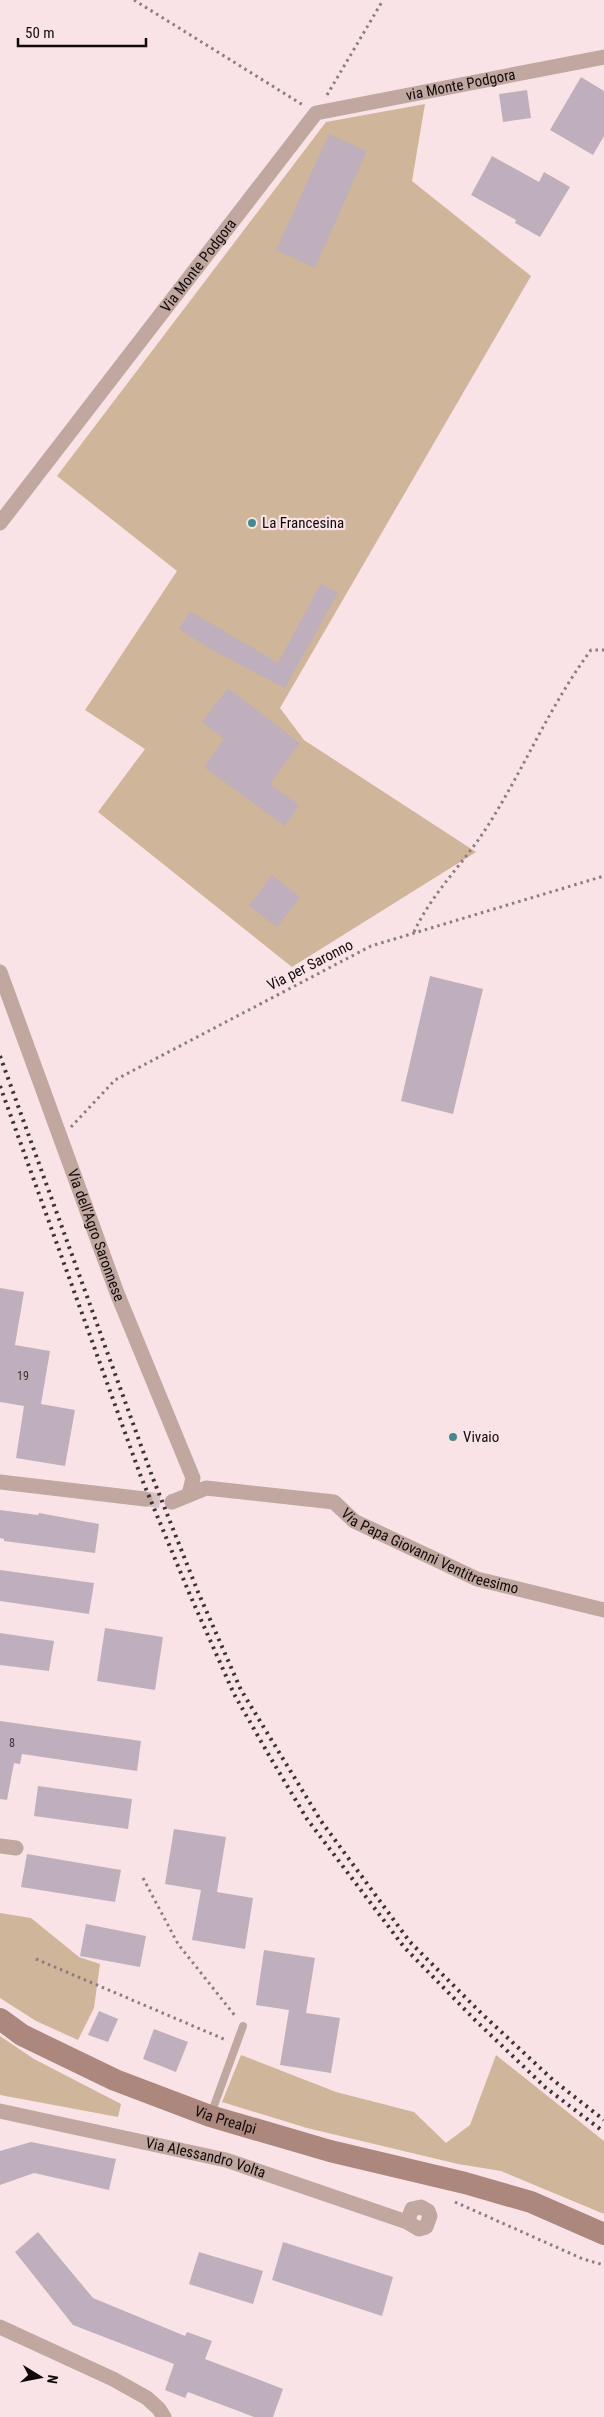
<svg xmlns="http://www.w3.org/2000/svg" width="604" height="2417" viewBox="0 0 604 2417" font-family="'Roboto Condensed',sans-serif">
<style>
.green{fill:#cfb59a}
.building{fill:#bfafbc}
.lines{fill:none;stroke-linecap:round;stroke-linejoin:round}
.street-tunnel{stroke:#d7c2c6;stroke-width:15;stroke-dasharray:15 8;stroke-linecap:butt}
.path{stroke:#8c7c7f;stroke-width:3;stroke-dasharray:2.5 4;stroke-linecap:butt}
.lane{stroke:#c0a7a0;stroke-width:8}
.street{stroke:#c0a7a0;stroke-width:15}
.secondary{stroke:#ab877d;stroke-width:22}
.rail{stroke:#3c3234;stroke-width:4;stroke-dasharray:2.5 5;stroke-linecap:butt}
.poi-dot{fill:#428990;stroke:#fae3e7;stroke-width:2}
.labels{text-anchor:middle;stroke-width:4.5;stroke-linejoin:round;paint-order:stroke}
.number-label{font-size:12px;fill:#3c3236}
.street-label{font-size:15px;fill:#10090a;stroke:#fae3e7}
.poi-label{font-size:15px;fill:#10090a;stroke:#fae3e7;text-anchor:start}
</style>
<rect width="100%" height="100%" fill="#fae3e7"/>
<path class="green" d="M425 104 412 181 531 276 280 708 304 740 476 852 292 967 98 812 145 749 85 710 177 571 57 476 326 122Z
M0 1913 31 1918 79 1957 100 1964 94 2008 78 2040 36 2021 0 1998Z
M0 2036 34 2059 121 2104 118 2117 0 2095Z
M241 2055 336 2092 414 2112 446 2143 470 2125 496 2055 604 2141V2214L501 2171 458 2164 307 2128 222 2102Z"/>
<path class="building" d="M581 77 604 91V136L593 155 550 130Z
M527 90 531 118 503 122 499 94Z
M329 134 367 151 315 268 276 250Z
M492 156 539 182 544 172 570 187 540 237 515 223 516 220 471 195Z
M321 583 338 593 285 688 217 653 179 629 190 611 278 663Z
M228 688 300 743 270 784 299 805 285 826 204 767 224 739 202 722Z
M272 875 300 897 277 927 249 906Z
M430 976 483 989 453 1114 401 1101Z
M0 1288 24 1292 15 1345 50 1351 41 1404 75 1410 65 1466 16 1458 24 1406 0 1402Z
M0 1510 38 1515 39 1513 99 1524 95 1553 4 1541V1539L0 1538Z
M0 1570 94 1583 89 1614 0 1601Z
M105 1628 163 1637 155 1690 97 1681Z
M0 1633 54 1641 49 1671 0 1665Z
M0 1721 141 1741 137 1771 22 1754 20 1764 14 1763 7 1800 0 1799Z
M38 1786 132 1799 128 1829 34 1816Z
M174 1829 226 1837 217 1892 253 1898 245 1949 192 1940 201 1890 165 1884Z
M27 1854 121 1870 115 1902 21 1887Z
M86 1924 146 1936 140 1967 80 1956Z
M264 1950 315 1958 306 2013 340 2018 331 2073 280 2065 289 2010 256 2005Z
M99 2011 118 2019 108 2042 88 2035Z
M154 2029 188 2042 176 2072 143 2059Z
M31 2142 116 2159 109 2190 34 2173 0 2185V2151Z
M38 2232 93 2298 185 2336 187 2332 212 2341 205 2359 283 2389 273 2417H254L188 2392 185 2398 165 2390 174 2364 73 2325 15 2252Z
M283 2242 393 2277 382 2316 272 2280Z
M199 2252 263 2271 253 2304 189 2284Z"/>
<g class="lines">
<path class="street-tunnel" d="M145 1499 172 1502"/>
<path class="path" d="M134 0 303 105
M327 95 383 0
M414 932C432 893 464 863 487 827 524 769 550 705 591 650H604
M71 1127 115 1080 371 946 604 876
M143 1878 178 1944 236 2017
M36 1959 226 2040
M455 2202 583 2259 604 2265"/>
<path class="lane" d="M211 2114 243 2026"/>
<g class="street">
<path id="s1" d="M0 523 316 113 604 57"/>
<path id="s2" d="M0 972 117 1293 193 1478 189 1495"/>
<path d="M0 1482 145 1499"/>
<path id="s3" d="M172 1502 206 1488 334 1502 354 1521 477 1579 604 1610"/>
<path d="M0 1846 16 1848"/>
<path id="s4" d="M0 2111 226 2160 407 2222 419 2229 426 2227 430 2216 428 2211 421 2207 412 2209 407 2222"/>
<path d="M0 2327 113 2379 147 2398 159 2409 164 2417"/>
</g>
<path class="secondary" id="s5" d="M0 2019 22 2035 115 2080 210 2116 330 2151 465 2183 531 2202 604 2234"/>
<path class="rail" d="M0 1056 152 1476 198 1592 241 1690 321 1821 410 1942 481 2013 553 2080 604 2120
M0 1086 141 1477 190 1595 234 1694 270 1757 307 1819 404 1947 475 2020 546 2088 604 2132"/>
</g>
<g class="poi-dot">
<circle cx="252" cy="523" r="5"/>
<circle cx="453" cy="1437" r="5"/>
</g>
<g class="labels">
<g class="number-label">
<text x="23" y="1380">19</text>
<text x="12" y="1747">8</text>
</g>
<g class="street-label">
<text dy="5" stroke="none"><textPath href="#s1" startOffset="665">via Monte Podgora</textPath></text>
<text dy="5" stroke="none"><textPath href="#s1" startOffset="325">Via Monte Podgora</textPath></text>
<text transform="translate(310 965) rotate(-27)" y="5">Via per Saronno</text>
<text dy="5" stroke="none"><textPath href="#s2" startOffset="280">Via dell'Agro Saronnese</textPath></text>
<text dy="5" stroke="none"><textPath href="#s3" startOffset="275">Via Papa Giovanni Ventitreesimo</textPath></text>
<text dy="5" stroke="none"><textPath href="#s5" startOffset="248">Via Prealpi</textPath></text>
<text dy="5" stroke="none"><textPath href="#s4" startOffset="211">Via Alessandro Volta</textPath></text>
</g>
<g class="poi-label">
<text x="262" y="528">La Francesina</text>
<text x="463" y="1442">Vivaio</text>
</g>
</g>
<g transform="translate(40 2377) rotate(100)" stroke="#fae3e7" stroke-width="4" paint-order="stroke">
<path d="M0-4L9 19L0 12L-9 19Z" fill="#10090a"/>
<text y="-8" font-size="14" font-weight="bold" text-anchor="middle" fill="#10090a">N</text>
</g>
<path d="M18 38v8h128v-8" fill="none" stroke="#10090a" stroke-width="2.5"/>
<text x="25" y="38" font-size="15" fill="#10090a" stroke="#fae3e7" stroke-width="4" paint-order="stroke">50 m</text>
</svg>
